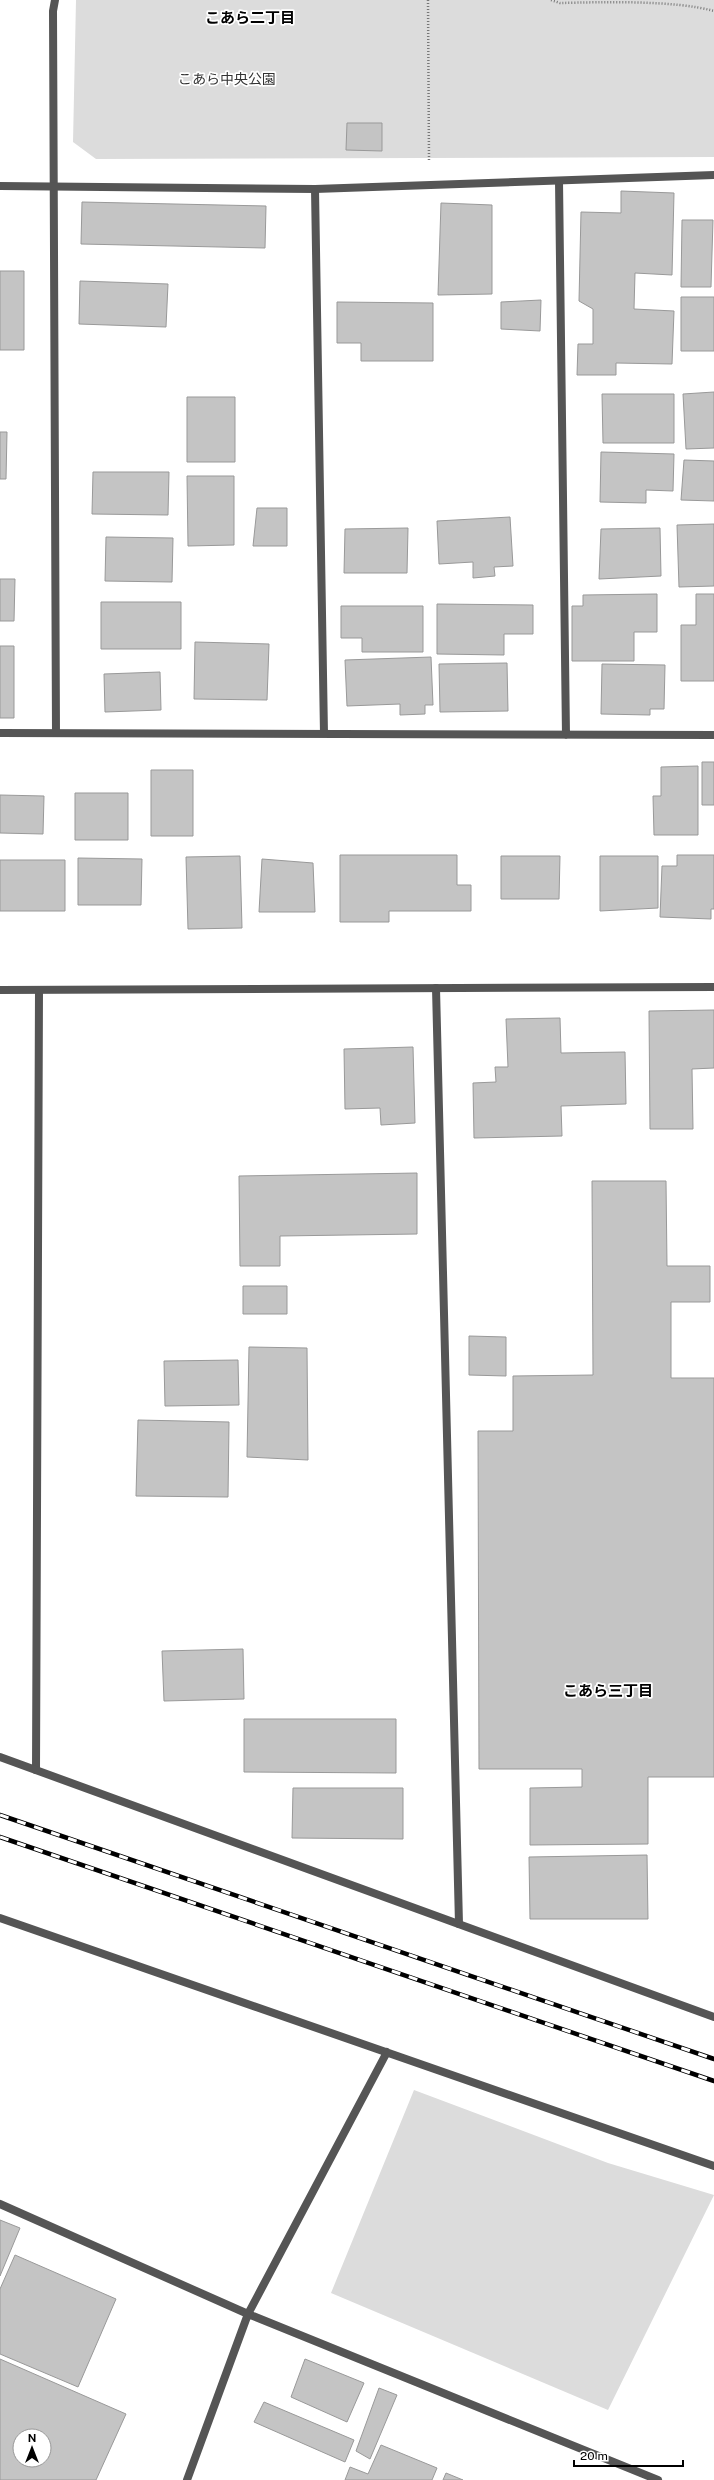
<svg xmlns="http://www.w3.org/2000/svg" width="714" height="2480" viewBox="0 0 714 2480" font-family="'Public Sans','Noto Sans JP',sans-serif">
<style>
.green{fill:#dcdcdc}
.building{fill:#c4c4c4;stroke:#999;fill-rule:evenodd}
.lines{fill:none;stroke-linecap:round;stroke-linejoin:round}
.path{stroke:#777;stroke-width:2.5;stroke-dasharray:1 2;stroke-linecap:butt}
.service{stroke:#555;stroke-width:8}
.minor{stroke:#555;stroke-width:8}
.rail-casing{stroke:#000;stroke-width:4.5}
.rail{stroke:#fff;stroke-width:3;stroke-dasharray:9;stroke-linecap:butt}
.labels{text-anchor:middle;stroke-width:3.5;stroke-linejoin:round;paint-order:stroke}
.park-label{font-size:14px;fill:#333;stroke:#fff}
.neighbourhood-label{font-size:15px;font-weight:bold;fill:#000;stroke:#fff}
</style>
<rect width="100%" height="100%" fill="#fff"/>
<path class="green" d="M76 0H714V157L96 159 73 142Z
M414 2090 608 2163 714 2195 608 2410 331 2293Z"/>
<path class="building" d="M347 123H382V151L346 150Z
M621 191 674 193 672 275 635 273 634 309 674 311 672 364 616 363V375H577L578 344H593V309L579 301 581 212 621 213Z
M82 202 266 206 265 248 81 244Z
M441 203 492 205V294L438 295Z
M682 220H713L711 287H681Z
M0 271H24V350H0Z
M80 281 168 284 166 327 79 324Z
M681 297H714V351H681Z
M541 300 540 331 501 329V302Z
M337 302 433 303V361H361V343H337Z
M714 392V448L686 449 683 394Z
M602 394H674V443H603Z
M187 397H235V462H187Z
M0 432H7L6 479H0Z
M601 452 674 454 673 491 646 490V503L600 502Z
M684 460 714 461V501L681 500Z
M93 472H169L168 515 92 514Z
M187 476H234V545L188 546Z
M257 508H287V546H253Z
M510 517 513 566 494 567 495 576 473 578V562L439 564 437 521Z
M714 524V586L679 587 677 525Z
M408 528 407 573H344L345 529Z
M660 528 661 576 599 579 601 529Z
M106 537 173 538 172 582 105 581Z
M0 579H15L14 621H0Z
M657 594V632H634V661H572V606H583V595Z
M696 594H714V681H681V625H696Z
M101 602H181V649H101Z
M437 604 533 605V634H504V655L437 654Z
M341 606H423V652H362V638H341Z
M195 642 269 644 267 700 194 699Z
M0 646H14V718H0Z
M431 657 433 705H425V714L400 715V704L347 706 345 660Z
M507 663 508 711 440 712 439 664Z
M602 664 665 665 664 709H650V715L601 714Z
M160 672 161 710 105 712 104 674Z
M702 762H714V805H702Z
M698 766V835H654L653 796H661V767Z
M151 770H193V836H151Z
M75 793H128V840H75Z
M0 795 44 796 43 834 0 833Z
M340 855H457V885H471V911H389V922H340Z
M677 855H714V909H711V919L660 917 662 866H677Z
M240 856 242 928 188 929 186 857Z
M501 856H560L559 899H501Z
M600 856H658V908L600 911Z
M78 858 142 859 141 905H78Z
M262 859 313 863 315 912H259Z
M0 860H65V911H0Z
M714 1010V1068L692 1069 693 1129H650L649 1011Z
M560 1018 561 1053 625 1052 626 1104 561 1106 562 1136 474 1138 473 1083 496 1082 495 1067H508L506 1019Z
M413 1047 415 1123 381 1125 380 1108 345 1109 344 1049Z
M417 1173V1234L280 1236V1266H240L239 1176Z
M592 1181H666L667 1266H710V1302H671V1378H714V1777H648V1844L530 1845V1788L582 1787V1769H479L478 1431H513V1376L593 1375Z
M243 1286H287V1314H243Z
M469 1336 506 1337V1376L469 1375Z
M249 1347 307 1348 308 1460 247 1457Z
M238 1360 239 1405 165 1406 164 1361Z
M138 1420 229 1422 228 1497 136 1496Z
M243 1649 244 1699 164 1701 162 1651Z
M244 1719H396V1773L244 1772Z
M293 1788H403V1839L292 1838Z
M647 1855 648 1919H530L529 1857Z
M0 2220 20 2228 0 2276Z
M15 2255 116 2299 78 2387 0 2354V2289Z
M0 2359 126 2414 96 2480H0ZM20 2436H44V2460H20Z
M305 2359 364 2383 347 2422 291 2397Z
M379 2388 397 2395 370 2459 356 2451Z
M264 2402 354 2440 345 2462 254 2422Z
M381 2445 437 2468 432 2480H345L350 2467 368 2474Z
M446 2473 463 2480H443Z"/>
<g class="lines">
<path class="path" d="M428 0 429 161
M551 0 560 3C604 2 674 0 714 11"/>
<path class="service" d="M55 0 53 11 56 733
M559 181 566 735
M315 189 324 734
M0 733 714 735
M436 988 459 1924
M36 1770 39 990"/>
<path class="minor" d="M0 186 315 189 714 175
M0 990 714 987
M0 1757 714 2017
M0 1918 714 2166
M0 2204 248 2314 658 2480
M187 2480 248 2314 387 2052"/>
<g class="rail-casing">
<path id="rail" d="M0 1815 714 2059
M0 1837 714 2081"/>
</g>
<use href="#rail" class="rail"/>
</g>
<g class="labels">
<g class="park-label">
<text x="227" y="84">こあら中央公園</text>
</g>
<g class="neighbourhood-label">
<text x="250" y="23">こあら二丁目</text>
<text x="608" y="1696">こあら三丁目</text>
</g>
</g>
<g transform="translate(32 2448)"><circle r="19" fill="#ffffff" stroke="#999999"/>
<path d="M0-3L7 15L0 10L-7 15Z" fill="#000000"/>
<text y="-6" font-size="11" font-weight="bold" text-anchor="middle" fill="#000000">N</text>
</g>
<path d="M574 2460v6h109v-6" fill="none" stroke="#000000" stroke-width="2"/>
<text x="580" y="2460" font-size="12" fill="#000000" stroke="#ffffff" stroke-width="3" paint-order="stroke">20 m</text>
</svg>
